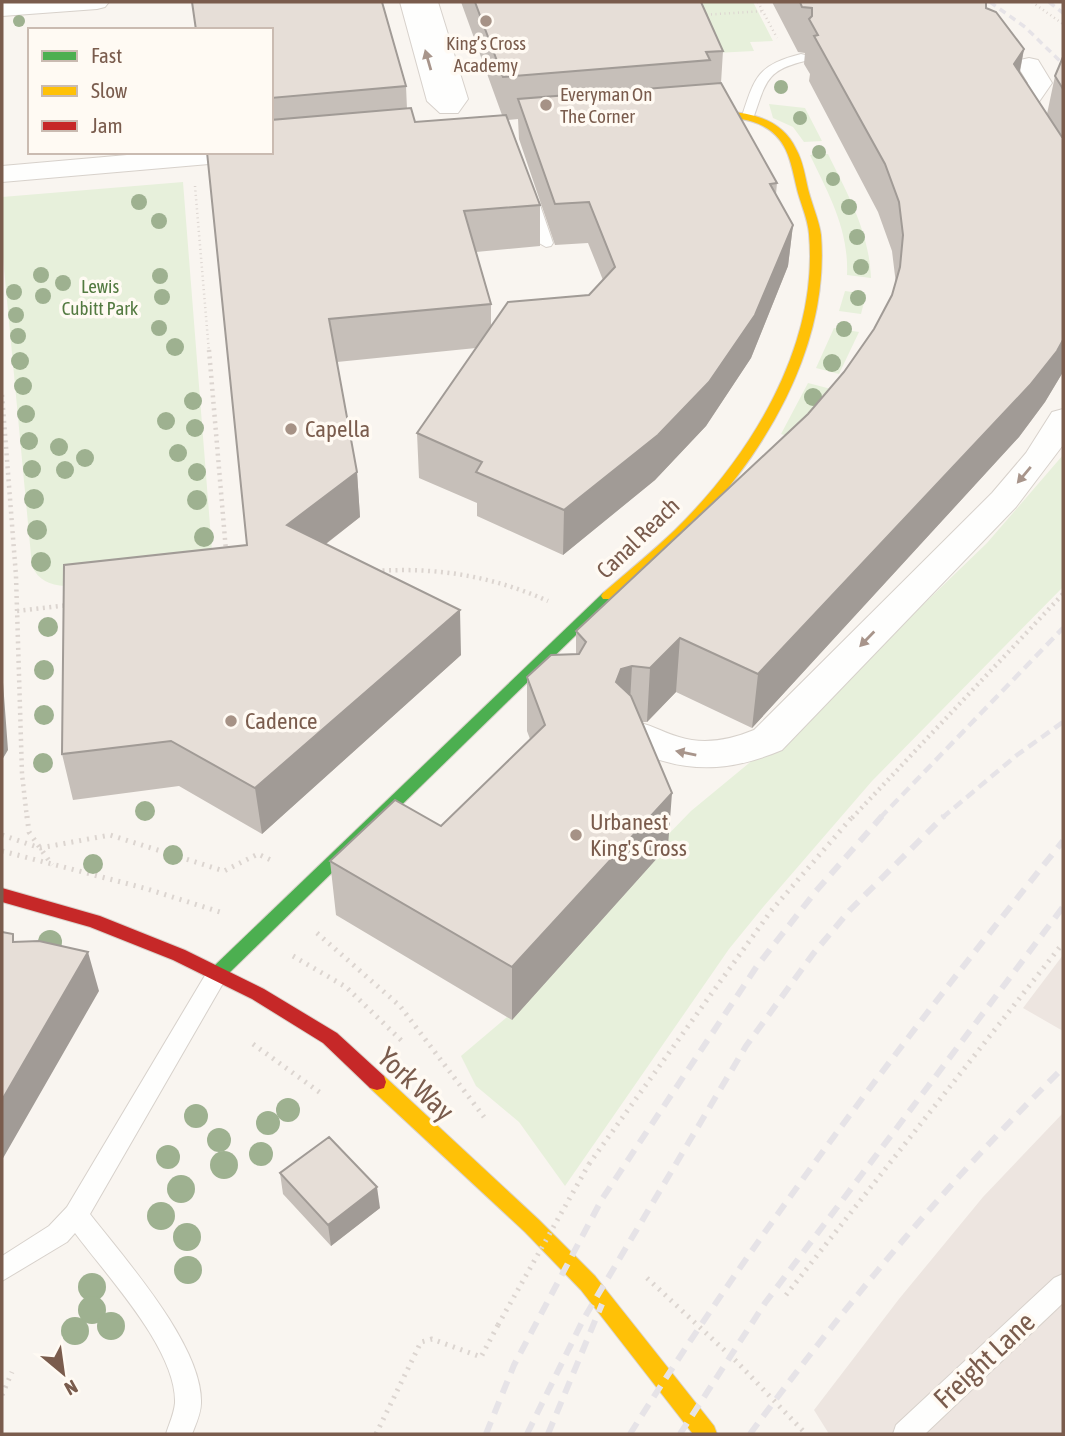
<svg xmlns="http://www.w3.org/2000/svg" width="1065" height="1436" viewBox="0 0 1065 1436" font-family="'Asap Condensed',sans-serif">
<style>
.industrial{fill:#ede5e0}
.green{fill:#e7f0db}
.lines{fill:none;stroke-linecap:round;stroke-linejoin:round}
.lane-casing{stroke:#d7d1cb;stroke-width:2}
.street-casing{stroke:#d7d1cb;stroke-width:2}
.fast-casing{stroke:#d9d2cb;stroke-width:2}
.slow-casing{stroke:#d9d2cb;stroke-width:2}
.jam-casing{stroke:#d9d2cb;stroke-width:2}
.path-far2{stroke:#dcd5d0;stroke-width:2.5;stroke-dasharray:1 3.5;stroke-linecap:butt}
.path-far1{stroke:#dcd5d0;stroke-width:4.5;stroke-dasharray:2 4.5;stroke-linecap:butt}
.path{stroke:#dcd5d0;stroke-width:5;stroke-dasharray:2 6;stroke-linecap:butt}
.lane{fill:#fefefd;fill-rule:evenodd}
.street{fill:#fefefd;fill-rule:evenodd}
.fast{fill:#4caf50;fill-rule:evenodd}
.slow{fill:#ffc107;fill-rule:evenodd}
.jam{fill:#c62828;fill-rule:evenodd}
.rail-far2{stroke:#e6e3e7;stroke-width:3.5;stroke-dasharray:7 5;stroke-linecap:butt}
.rail-far1{stroke:#e6e3e7;stroke-width:4.5;stroke-dasharray:10 6;stroke-linecap:butt}
.rail{stroke:#e6e3e7;stroke-width:6;stroke-dasharray:13 9;stroke-linecap:butt}
.path-bridge{stroke:#dcd5d0;stroke-width:5;stroke-dasharray:2 6;stroke-linecap:butt}
.tree{fill:#9eb190}
.wall{fill:#c6bfb9;fill-rule:evenodd}
.shaded-wall{fill:#a19b96}
.building{fill:#e6ded7;stroke:#a19b96;stroke-width:2}
.oneway{fill:#a8958b}
.poi-dot{fill:#a69286;stroke:#fffaf3;stroke-width:2.5}
.labels{text-anchor:middle;stroke-width:7;stroke-linejoin:round;paint-order:stroke}
.far-poi-label{font-size:19px;fill:#7a5c4d;stroke:#fffaf3}
.far-park-label{font-size:19px;fill:#537a41;stroke:#fffaf3}
.poi-label{font-size:23px;fill:#7a5c4d;stroke:#fffaf3;text-anchor:start}
.street-label{font-size:23px;fill:#7a5c4d;stroke:#fffaf3}
.near-street-label{font-size:28px;fill:#7a5c4d;stroke:#fffaf3}
</style>
<rect width="100%" height="100%" fill="#f9f5f0"/>
<path class="industrial" d="M1063 955V1031L1023 1008Z
M1063 1113V1434H829L814 1410 899 1299 983 1197Z"/>
<path class="green" d="M691 2H753L773 41 750 42 754 51 715 53Z
M769 104 805 108 822 141 804 142 793 127 773 118Z
M828 154C848 195 869 231 871 278L847 275C849 229 829 195 810 155Z
M183 182 212 551 65 586C50 585 38 580 32 566L2 247V197Z
M845 291 866 294 861 314 839 311Z
M834 328 859 332 839 374 816 368Z
M808 383 831 389 799 440 781 434Z
M1063 455V587L872 781 764 906 729 949 565 1186 519 1122 476 1086 461 1056 526 1001 590 915 691 811 754 759 905 622 987 543Z"/>
<g class="lines">
<g class="lane-casing">
<path id="lane" d="M801 54 805 55V61C767 70 766 81 754 116L743 119 742 116C755 76 758 65 801 54Z
M532 198 539 202 553 243 551 246 546 247 539 243 525 202Z
M218 964 226 967 229 973 90 1214C124 1258 203 1346 201 1403 201 1413 196 1424 192 1434H166C169 1424 174 1414 175 1403 177 1350 106 1275 75 1233L67 1242 2 1281V1256L49 1226 67 1207 210 967Z
M1063 1274V1303L925 1434H893L896 1425 1054 1278Z"/>
</g>
<g class="street-casing">
<path id="street" d="M2 2H109L105 7 97 9 2 16Z
M400 2H438L468 99 458 113H440L427 101Z
M1029 58 1038 60 1052 83 1034 109 1063 156V185L1054 183 1008 109 1028 83 1017 65 1020 60Z
M161 152H268L264 158 255 160 2 182V166Z
M1063 409V445L1016 507 782 750C737 769 697 774 651 757 636 751 623 747 616 734L621 724C644 718 657 731 679 737 704 745 730 740 754 730L992 493 1026 453 1052 412Z"/>
</g>
<g class="fast-casing">
<path id="fast" d="M608 591 613 593 615 596 613 599 224 978 218 980 212 978 209 973 212 968 603 593Z"/>
</g>
<g class="slow-casing">
<path id="slow" d="M688 110C726 111 777 108 796 149 803 161 805 176 808 189 812 205 819 220 821 235 830 349 762 459 685 536 662 559 637 578 613 599H603L601 596 603 593C627 572 652 552 675 530 751 455 819 346 809 234 808 220 802 207 798 193 791 167 790 140 763 126 738 113 710 120 684 115L683 113Z
M377 1074 384 1076 539 1220 595 1276 714 1426 717 1434H693L581 1290 525 1232 370 1088 368 1082 370 1076Z"/>
</g>
<g class="jam-casing">
<path id="jam" d="M2 888 100 916 185 950 264 989 337 1033 384 1076 386 1082 384 1088 377 1090 370 1088 323 1043 252 999 173 960 90 927 2 902Z"/>
</g>
<path class="path-far2" d="M758 2 777 38
M1032 2 1063 24
M702 15 764 11
M195 186 209 352"/>
<path class="path-far1" d="M209 350 226 551
M2 395 16 576 22 774 27 818
M376 571C437 567 492 576 548 601
M17 611 69 605
M852 818 1063 594"/>
<path class="path" d="M27 816 29 832 52 865
M2 835 40 848 110 835 224 871 258 854 275 862
M2 851 144 888 220 912
M317 933 400 1006 484 1117
M293 956 346 987 404 1043
M253 1044 322 1094
M589 1164 771 911 853 816
M647 1278 736 1361 806 1434
M786 1295 1063 943
M2 1395 12 1372
M376 1434 421 1342 432 1339 481 1357 498 1325"/>
<use href="#lane" class="lane"/>
<use href="#street" class="street"/>
<use href="#fast" class="fast"/>
<use href="#slow" class="slow"/>
<use href="#jam" class="jam"/>
<path class="rail-far2" d="M990 2 1025 27 1063 64
M1049 2 1063 13"/>
<path class="rail-far1" d="M880 818 1063 628
M942 818 1017 755 1063 722"/>
<path class="rail" d="M486 1434 514 1365 602 1199 757 966 816 891 882 816
M527 1434 583 1320 746 1046 813 954 850 910 944 816
M548 1434 602 1304
M630 1434C761 1226 909 1032 1063 841
M680 1434 765 1303 1063 907
M750 1434C845 1305 949 1180 1063 1068"/>
<path class="path-bridge" d="M498 1325 589 1164"/>
</g>
<g class="tree">
<circle cx="19" cy="21" r="6"/>
<circle cx="781" cy="87" r="7"/>
<circle cx="800" cy="118" r="7"/>
<circle cx="819" cy="152" r="7"/>
<circle cx="833" cy="179" r="7"/>
<circle cx="139" cy="202" r="8"/>
<circle cx="849" cy="207" r="8"/>
<circle cx="159" cy="221" r="8"/>
<circle cx="857" cy="237" r="8"/>
<circle cx="861" cy="267" r="8"/>
<circle cx="41" cy="275" r="8"/>
<circle cx="160" cy="276" r="8"/>
<circle cx="63" cy="283" r="8"/>
<circle cx="14" cy="292" r="8"/>
<circle cx="43" cy="296" r="8"/>
<circle cx="162" cy="297" r="8"/>
<circle cx="858" cy="298" r="8"/>
<circle cx="16" cy="315" r="8"/>
<circle cx="159" cy="328" r="8"/>
<circle cx="844" cy="329" r="8"/>
<circle cx="18" cy="336" r="8"/>
<circle cx="175" cy="347" r="9"/>
<circle cx="20" cy="361" r="9"/>
<circle cx="832" cy="363" r="9"/>
<circle cx="23" cy="386" r="9"/>
<circle cx="813" cy="397" r="9"/>
<circle cx="193" cy="401" r="9"/>
<circle cx="26" cy="414" r="9"/>
<circle cx="166" cy="421" r="9"/>
<circle cx="195" cy="428" r="9"/>
<circle cx="29" cy="441" r="9"/>
<circle cx="59" cy="447" r="9"/>
<circle cx="178" cy="453" r="9"/>
<circle cx="85" cy="458" r="9"/>
<circle cx="32" cy="469" r="9"/>
<circle cx="65" cy="470" r="9"/>
<circle cx="197" cy="472" r="9"/>
<circle cx="34" cy="499" r="10"/>
<circle cx="197" cy="500" r="10"/>
<circle cx="37" cy="530" r="10"/>
<circle cx="204" cy="537" r="10"/>
<circle cx="41" cy="562" r="10"/>
<circle cx="48" cy="627" r="10"/>
<circle cx="44" cy="670" r="10"/>
<circle cx="44" cy="715" r="10"/>
<circle cx="43" cy="763" r="10"/>
<circle cx="145" cy="811" r="10"/>
<circle cx="173" cy="855" r="10"/>
<circle cx="93" cy="864" r="10"/>
<circle cx="50" cy="942" r="12"/>
<circle cx="288" cy="1110" r="12"/>
<circle cx="196" cy="1116" r="12"/>
<circle cx="268" cy="1123" r="12"/>
<circle cx="219" cy="1140" r="12"/>
<circle cx="261" cy="1154" r="12"/>
<circle cx="168" cy="1157" r="12"/>
<circle cx="224" cy="1165" r="14"/>
<circle cx="181" cy="1189" r="14"/>
<circle cx="161" cy="1216" r="14"/>
<circle cx="187" cy="1237" r="14"/>
<circle cx="188" cy="1270" r="14"/>
<circle cx="92" cy="1287" r="14"/>
<circle cx="92" cy="1310" r="14"/>
<circle cx="111" cy="1326" r="14"/>
<circle cx="75" cy="1331" r="14"/>
</g>
<path class="wall" d="M461 2H701L723 51 721 83 777 183 776 194 793 225 788 266 751 358 706 426 655 480 563 555 477 516V503L419 478 417 433 476 348 337 362 357 472 360 517 326 544 461 655 262 834 179 786 73 800 62 754 247 545 271 152V30L406 86 407 109 415 122 502 115ZM518 119 519 139 555 245 588 243 603 280 589 295 491 326V304L476 252 540 246V205L508 120Z
M772 2H986V8L1024 49 1020 72 1047 114 1055 76 1063 57V372L1045 402 1019 437 752 728 676 692 647 722H642L668 846 512 1020 336 915 330 861 441 826 530 739 527 731V677L576 654V631L808 414 844 372 874 329 892 295 896 284 892 251 878 212 809 81 810 74 804 64 805 53 798 52Z
M280 1173 380 1208 331 1246 283 1194Z"/>
<path class="shaded-wall" d="M1024 49 1015 95 1014 64Z
M793 225 788 266 751 358 706 426 655 480 563 555 564 510Z
M1063 340V372L1045 402 1019 437 752 728 758 674Z
M357 472 360 517 292 570 287 525Z
M460 610 461 655 262 834 255 788Z
M680 638 676 692 647 722 650 668Z
M632 666 629 720 616 682 621 669Z
M2 669 8 750 2 760Z
M672 793 668 846 512 1020V967Z
M88 952 99 991 2 1160V1100Z
M377 1187 380 1208 331 1246 328 1225Z"/>
<path class="building" d="M192 2H382L406 86 271 98V30H196Z
M475 2H701L723 51 706 52 710 60 503 77Z
M800 2H986V8L996 12 1024 49 1014 64 1062 137H1063V340L1057 351 1030 385 758 674 680 638 650 668 632 666 621 669 616 682 631 696 672 793 512 967 330 861 395 800 441 826 545 725 527 677 551 655 579 654 586 642 576 631 808 414 844 372 874 329 892 295 900 267 903 235 899 202 885 164 814 36 818 35 809 19 812 16V8L802 7Z
M1063 57V89L1055 76Z
M721 83 777 183 770 184 793 225 755 315 709 382 658 435 564 510 476 472 482 462 417 433 508 302 589 295 615 267 589 202 555 204 518 99Z
M411 108 415 122 506 115 540 205 464 211 491 304 329 319 357 472 287 525 460 610 255 788 171 741 62 754 64 565 247 545 207 152H271V120Z
M2 932 13 934V942L39 941 88 952 2 1100Z
M329 1137 377 1187 328 1225 280 1173Z"/>
<defs><path id="oneway-solid" d="M-6-.8H1V-3.2L6.5 0L1 3.2V.8H-6Z" transform="scale(1.75)"/></defs>
<g class="oneway">
<use href="#oneway-solid" transform="translate(428 60) rotate(-106)"/>
<use href="#oneway-solid" transform="translate(1024 475) rotate(130)"/>
<use href="#oneway-solid" transform="translate(867 639) rotate(134)"/>
<use href="#oneway-solid" transform="translate(686 753) rotate(-169)"/>
</g>
<g class="poi-dot">
<circle cx="486" cy="21" r="7"/>
<circle cx="546" cy="105" r="7"/>
<circle cx="291" cy="429" r="7"/>
<circle cx="231" cy="721" r="7"/>
<circle cx="576" cy="835" r="7"/>
</g>
<g class="labels">
<g class="far-poi-label">
<text x="486" y="50">King’s Cross<tspan x="486" dy="22">Academy</tspan></text>
<text x="560" y="101" text-anchor="start">Everyman On<tspan x="560" dy="22">The Corner</tspan></text>
</g>
<g class="far-park-label">
<text x="100" y="293">Lewis<tspan x="100" dy="22">Cubitt Park</tspan></text>
</g>
<g class="poi-label">
<text x="305" y="437">Capella</text>
<text x="245" y="729">Cadence</text>
<text x="590" y="830">Urbanest<tspan x="590" dy="26">King's Cross</tspan></text>
</g>
<g class="street-label">
<text transform="translate(638 538) rotate(-44)" y="8">Canal Reach</text>
</g>
<g class="near-street-label">
<text transform="translate(416 1084) rotate(43)" y="10">York Way</text>
<text transform="translate(984 1360) rotate(-43)" y="10">Freight Lane</text>
</g>
</g>
<rect width="1065" height="1436" fill="none" stroke="#7a5c4d" stroke-width="7"/>
<rect x="28" y="28" width="245" height="126" fill="#fffaf3" stroke="#cabbb1" stroke-width="2"/>
<rect x="42" y="51" width="35" height="10" fill="#4caf50" stroke="#cabbb1" stroke-width="2"/>
<text x="91" y="63" font-size="21" fill="#7a5c4d">Fast</text>
<rect x="42" y="86" width="35" height="10" fill="#ffc107" stroke="#cabbb1" stroke-width="2"/>
<text x="91" y="98" font-size="21" fill="#7a5c4d">Slow</text>
<rect x="42" y="121" width="35" height="10" fill="#c62828" stroke="#cabbb1" stroke-width="2"/>
<text x="91" y="133" font-size="21" fill="#7a5c4d">Jam</text>
<g transform="translate(63 1373) rotate(151)" stroke="#fffaf3" stroke-width="5" paint-order="stroke">
<path d="M0-5L12 26L0 18L-12 26Z" fill="#7a5c4d"/>
<text y="-10" font-size="19" font-weight="bold" text-anchor="middle" fill="#7a5c4d">N</text>
</g>
</svg>
